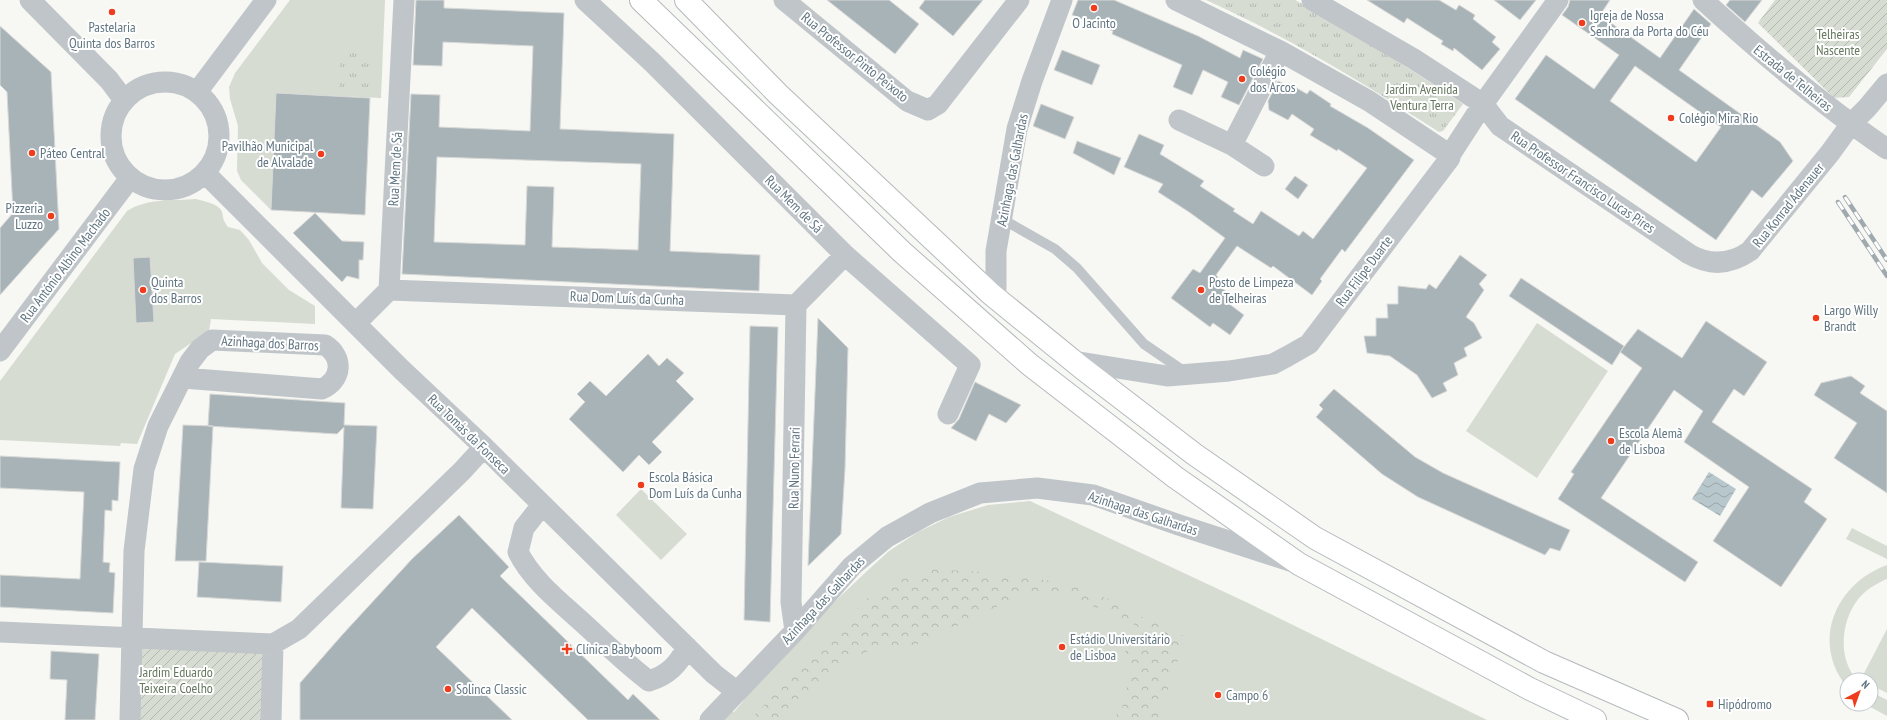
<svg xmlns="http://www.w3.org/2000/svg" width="1887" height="720" viewBox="0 0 1887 720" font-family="'PT Sans Narrow',sans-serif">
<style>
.grass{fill:#d7dcd2}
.forest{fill:url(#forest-crowns)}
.park{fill:url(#park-tufts)}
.garden{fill:url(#garden-furrows)}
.water{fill:url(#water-waves)}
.building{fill:#a8b3b8;stroke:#d8d8d6;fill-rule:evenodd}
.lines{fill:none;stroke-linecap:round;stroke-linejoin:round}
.highway-casing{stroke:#b4b9bc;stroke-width:24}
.lane{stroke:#bfc5c8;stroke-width:10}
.street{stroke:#bfc5c8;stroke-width:21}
.highway{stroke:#fff;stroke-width:22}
.rail-casing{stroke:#a0a9ae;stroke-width:4.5}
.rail{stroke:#fff;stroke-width:3;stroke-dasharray:9;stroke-linecap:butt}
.poi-dot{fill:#ee3c1c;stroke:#fff;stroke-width:1.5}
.labels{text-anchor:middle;stroke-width:4;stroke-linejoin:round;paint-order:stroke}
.poi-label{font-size:14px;fill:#607581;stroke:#fff;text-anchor:start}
.park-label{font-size:14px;fill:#66785f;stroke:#fff}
.street-label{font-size:14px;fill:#607581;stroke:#fff}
</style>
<defs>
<pattern id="forest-crowns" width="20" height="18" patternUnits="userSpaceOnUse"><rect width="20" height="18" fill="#d7dcd2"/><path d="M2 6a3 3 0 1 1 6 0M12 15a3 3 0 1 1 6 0" fill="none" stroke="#b2b7b0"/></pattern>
<pattern id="park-tufts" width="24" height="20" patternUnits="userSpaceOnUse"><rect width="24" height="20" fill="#d7dcd2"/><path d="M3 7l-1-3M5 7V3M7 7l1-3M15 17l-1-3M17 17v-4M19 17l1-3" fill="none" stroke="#b2b7b0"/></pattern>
<pattern id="garden-furrows" width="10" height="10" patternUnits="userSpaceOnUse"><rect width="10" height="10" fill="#d7dcd2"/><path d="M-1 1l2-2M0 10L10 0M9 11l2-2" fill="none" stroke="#b2b7b0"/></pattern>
<pattern id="water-waves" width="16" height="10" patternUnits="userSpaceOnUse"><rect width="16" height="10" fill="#b8c7cb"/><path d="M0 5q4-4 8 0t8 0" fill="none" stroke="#99a6aa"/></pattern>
</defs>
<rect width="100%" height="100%" fill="#f7f7f3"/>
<path class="grass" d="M290 0H385L381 98 276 93 271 210 241 180 237 171 238 126 230 99 229 87 235 73Z
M196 199C203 201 220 204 222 212 224 220 222 218 228 227L240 230 249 240 262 263 289 290 315 306V324L211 319 209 331 175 354 137 444 121 443 120 446 0 440V381L127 211C147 198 173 201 196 199Z
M1537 323 1608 371 1537 478 1466 431Z
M641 489 687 534 661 560 616 515Z
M1030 501 1248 603 1487 720H718L725 709 734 712 744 700 740 691 866 572 889 551 918 532 949 517 988 505Z
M1852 528 1887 546V559L1846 539Z
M1887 565V579C1877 583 1867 589 1859 598 1841 620 1837 658 1857 680H1847V687C1810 642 1836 583 1887 565Z
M1887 629V693L1871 685V680L1861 679Z
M1871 692 1887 700V716L1865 704H1871Z"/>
<path class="forest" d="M931 569C984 572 1037 574 1087 591 1109 598 1127 609 1148 620 1160 626 1174 631 1186 637L1157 720H1112L1122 708 1126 695 1129 665 1124 656 1127 645 1134 642 1141 634 1138 627C1119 615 1097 605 1074 603L1067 596 1056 593 1055 591 1018 596 927 641 906 648H885L865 652 830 676 783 720H750L871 595C890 583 909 576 931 569Z"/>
<path class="park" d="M1206 0H1295L1352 31 1463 104 1443 131 1439 132C1364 83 1288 37 1206 0Z
M341 49 372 51 370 92 339 91Z"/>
<path class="garden" d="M1775 0H1887V49L1849 97 1834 98 1758 23Z
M133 637 273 644 271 720H130Z"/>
<path class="water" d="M1709 472 1736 489 1720 516 1692 499Z"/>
<path class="building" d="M416 0H444V8L564 13 560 129 674 134 670 251 760 255 759 291 402 274 411 94 440 95 439 127 530 131 533 46 443 42 442 66 413 65ZM437 157 641 164 638 250 552 247 554 187 527 186 525 245 434 242Z
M827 0H889L919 24 895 54Z
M925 0H983L953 36 919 8Z
M1078 0H1114L1198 36 1240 58 1243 50 1263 59 1239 105 1221 97 1228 82 1203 70 1192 95 1173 87 1182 65 1112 34 1113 31 1072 15Z
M1367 0H1439L1456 10 1459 5 1475 15 1473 19 1496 37 1492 42 1500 49 1482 70 1454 48 1453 51 1441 44 1443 41 1407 18 1404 23Z
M1494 0H1536L1520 20Z
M1570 0H1610L1600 15 1660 58 1694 9 1711 24 1679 70 1780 142 1793 161 1762 198 1752 190 1716 240 1515 99 1546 55 1594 89 1619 55 1562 15 1568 7ZM1635 66 1721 127 1696 162 1610 101Z
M1730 0H1762L1745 22 1726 5Z
M0 26 51 72 59 229 0 295V228L13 213 7 92 0 85Z
M1062 50 1100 65 1092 85 1054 70Z
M1278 81 1286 85 1288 83 1307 94 1310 90 1331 104 1330 106 1368 128 1414 160 1345 252 1342 249 1320 279 1322 281 1312 295 1273 266 1271 268 1237 246 1216 275 1218 277 1214 283 1233 296 1228 303 1244 315 1230 335 1213 323 1210 327 1171 298 1193 269 1200 273 1225 238 1189 212 1158 192 1163 184 1124 167 1139 134 1164 145 1160 154 1204 181 1200 186 1235 209 1233 211 1253 224 1261 211 1299 236 1303 231 1313 239 1367 168 1338 149 1337 151 1310 135 1314 129 1292 114 1288 120 1269 110 1268 101Z
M276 93 370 98 365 215 271 210Z
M1041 104 1074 117 1065 139 1033 126Z
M1077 141 1121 158 1114 175 1073 153Z
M1295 176 1308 185 1298 199 1285 189Z
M315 213 342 241 364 242 363 260H359V279L347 276 342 282 293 233Z
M1460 255 1487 275 1479 284 1484 290 1466 317 1474 323 1482 338 1464 348 1467 356 1454 363 1458 375 1443 383 1447 391 1432 398 1417 375 1390 356 1367 353 1364 336H1376V318H1388L1387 304H1398V286L1426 289 1429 284 1436 289Z
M150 257 154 322 136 323 133 258Z
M1521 278 1624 346 1612 365 1509 296Z
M818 318 848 348 845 469 841 534 808 566Z
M1706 321 1767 362 1744 396 1734 389 1712 422 1812 489 1804 502 1827 519 1781 587 1713 541 1749 487 1684 442 1703 411 1674 390 1601 498 1698 562 1685 582 1558 499 1574 474 1571 472 1642 368 1620 352 1638 329 1682 358Z
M750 326 778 327 770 622 744 620Z
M648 354 659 366 667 358 684 373 676 381 694 399 652 442 662 452 649 465 639 455 623 472 569 419 585 402 577 394 590 381 606 396Z
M1851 376 1865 386 1860 393 1887 411V493L1834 458 1857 423 1814 395 1821 383Z
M975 382 1021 405 1006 423 989 414 976 441 951 428 959 419Z
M1334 389 1415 457 1443 473 1570 530 1560 551 1550 548 1545 555 1418 497 1382 474 1316 417 1323 409 1319 405Z
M210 394 345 403 344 425 377 426 373 509 341 508 344 427 337 434 208 426Z
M183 425 213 426 206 561H175Z
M0 456 120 462 118 501 112 500V511L105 510 103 562 110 563 109 572 115 573 113 613 0 607V575L80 579 84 492 0 488Z
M459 515 509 567 500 576 628 700 633 694 660 720H588L472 608 436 647 512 720H300V683L343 634 412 559Z
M199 562 283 566 281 602 197 597Z
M51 651 99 654 95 720H65L67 680 50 679Z"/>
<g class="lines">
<g class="highway-casing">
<path id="highway" d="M641 0 902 252 1029 364 1175 477 1299 564 1530 689 1595 720
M686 0 778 94 991 294 1082 368 1194 454 1315 538 1544 662 1677 720"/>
</g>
<path class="lane" d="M1002 219 1055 249 1077 268 1144 344 1185 372"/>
<path class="street" d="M30 0 109 80 124 100
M585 0 652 62 845 255 970 365 948 414
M784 0 907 101 928 110 938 104 1019 0
M1176 0 1280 51 1369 101 1450 155
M1312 0 1414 59 1483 104 1500 126 1689 254C1710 266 1730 265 1750 251L1830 153 1851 124 1867 108 1887 84
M1703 0C1761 53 1822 105 1887 149
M111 136a54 54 0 1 1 108 0a54 54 0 1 1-108 0Z
M197 92 266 0
M1179 120 1232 145 1264 166
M1232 145 1280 51
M206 174 402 370 484 447 714 674 736 691
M389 290 796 305 845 255
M996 299V251L1017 129 1032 81 1062 0
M356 323 389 290 404 0
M0 351 130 178
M1073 361 1167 376 1229 371 1273 364 1288 356 1309 344 1450 158V155L1483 104 1558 0
M542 505 524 528 518 552C532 580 559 601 582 622 604 642 625 663 649 681 668 675 678 665 687 647
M795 631 791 602 796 305
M0 632 273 644 299 629 462 471 484 447
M130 720 134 551 144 469 158 426 190 362 200 349 212 340 325 345C344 357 342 380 322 389L183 378
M271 720 273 644
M710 720 795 631 852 566 887 537 930 513 980 493 1037 488 1093 495 1179 525 1290 561"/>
<use href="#highway" class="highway"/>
<g class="rail-casing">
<path id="rail" d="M1845 197 1887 260
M1838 202 1887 276"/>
</g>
<use href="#rail" class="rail"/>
</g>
<g class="poi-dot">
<circle cx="1094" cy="8" r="4"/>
<circle cx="112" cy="12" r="4"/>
<circle cx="1582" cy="23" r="4"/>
<circle cx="1242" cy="79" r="4"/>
<circle cx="1671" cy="118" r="4"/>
<circle cx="32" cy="153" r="4"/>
<circle cx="321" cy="154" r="4"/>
<circle cx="51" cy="216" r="4"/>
<circle cx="143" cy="290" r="4"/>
<circle cx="1201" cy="290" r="4"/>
<circle cx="1816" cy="318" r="4"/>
<circle cx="1611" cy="441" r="4"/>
<circle cx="641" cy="485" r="4"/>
<circle cx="1062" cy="647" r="4"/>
<path d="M565 643h4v4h4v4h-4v4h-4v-4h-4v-4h4z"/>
<circle cx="448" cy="689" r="4"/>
<circle cx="1218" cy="695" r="4"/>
<rect x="1706" y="700" width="8" height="8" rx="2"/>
</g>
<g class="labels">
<g class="poi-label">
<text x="1590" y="20">Igreja de Nossa<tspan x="1590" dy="16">Senhora da Porta do Céu</tspan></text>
<text x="1094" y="28" text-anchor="middle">O Jacinto</text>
<text x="112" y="32" text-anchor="middle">Pastelaria<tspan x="112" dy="16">Quinta dos Barros</tspan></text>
<text x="1250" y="76">Colégio<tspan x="1250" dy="16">dos Arcos</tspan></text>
<text x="1679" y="123">Colégio Mira Rio</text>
<text x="313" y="151" text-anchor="end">Pavilhão Municipal<tspan x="313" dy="16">de Alvalade</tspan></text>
<text x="40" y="158">Páteo Central</text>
<text x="43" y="213" text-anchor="end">Pizzeria<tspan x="43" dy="16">Luzzo</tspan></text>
<text x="151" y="287">Quinta<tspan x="151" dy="16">dos Barros</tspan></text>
<text x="1209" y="287">Posto de Limpeza<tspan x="1209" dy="16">de Telheiras</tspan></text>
<text x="1824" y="315">Largo Willy<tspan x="1824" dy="16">Brandt</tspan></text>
<text x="1619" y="438">Escola Alemã<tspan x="1619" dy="16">de Lisboa</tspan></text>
<text x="649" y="482">Escola Básica<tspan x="649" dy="16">Dom Luís da Cunha</tspan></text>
<text x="1070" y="644">Estádio Universitário<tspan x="1070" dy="16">de Lisboa</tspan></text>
<text x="576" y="654">Clínica Babyboom</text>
<text x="456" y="694">Solinca Classic</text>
<text x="1226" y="700">Campo 6</text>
<text x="1718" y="709">Hipódromo</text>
</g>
<g class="park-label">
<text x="1838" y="39">Telheiras<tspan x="1838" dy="16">Nascente</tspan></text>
<text x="1422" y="94">Jardim Avenida<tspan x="1422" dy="16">Ventura Terra</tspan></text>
<text x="176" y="677">Jardim Eduardo<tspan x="176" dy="16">Teixeira Coelho</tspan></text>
</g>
<g class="street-label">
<text transform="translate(855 57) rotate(39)" y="5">Rua Professor Pinto Peixoto</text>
<text transform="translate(1793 78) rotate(39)" y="5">Estrada de Telheiras</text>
<text transform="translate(395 169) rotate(-87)" y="5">Rua Mem de Sá</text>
<text transform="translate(1012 170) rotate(-79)" y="5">Azinhaga das Galhardas</text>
<text transform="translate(1583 182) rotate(34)" y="5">Rua Professor Francisco Lucas Pires</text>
<text transform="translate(794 204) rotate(45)" y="5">Rua Mem de Sá</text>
<text transform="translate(1788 205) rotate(-51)" y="5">Rua Konrad Adenauer</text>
<text transform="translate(65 265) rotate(-53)" y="5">Rua António Albino Machado</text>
<text transform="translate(1364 271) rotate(-53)" y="5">Rua Filipe Duarte</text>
<text transform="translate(627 298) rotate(2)" y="5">Rua Dom Luís da Cunha</text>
<text transform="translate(270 343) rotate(3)" y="5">Azinhaga dos Barros</text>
<text transform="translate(469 434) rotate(44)" y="5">Rua Tomás da Fonseca</text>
<text transform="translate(794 468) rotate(-89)" y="5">Rua Nuno Ferrari</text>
<text transform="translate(1143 513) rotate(18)" y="5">Azinhaga das Galhardas</text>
<text transform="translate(823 600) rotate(-47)" y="5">Azinhaga das Galhardas</text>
</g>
</g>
<g transform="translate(1859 692) rotate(41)"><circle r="19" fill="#ffffff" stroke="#bfc8cd"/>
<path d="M0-3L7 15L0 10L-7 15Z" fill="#ee3c1c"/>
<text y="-6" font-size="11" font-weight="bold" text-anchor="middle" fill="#607581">N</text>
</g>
</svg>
